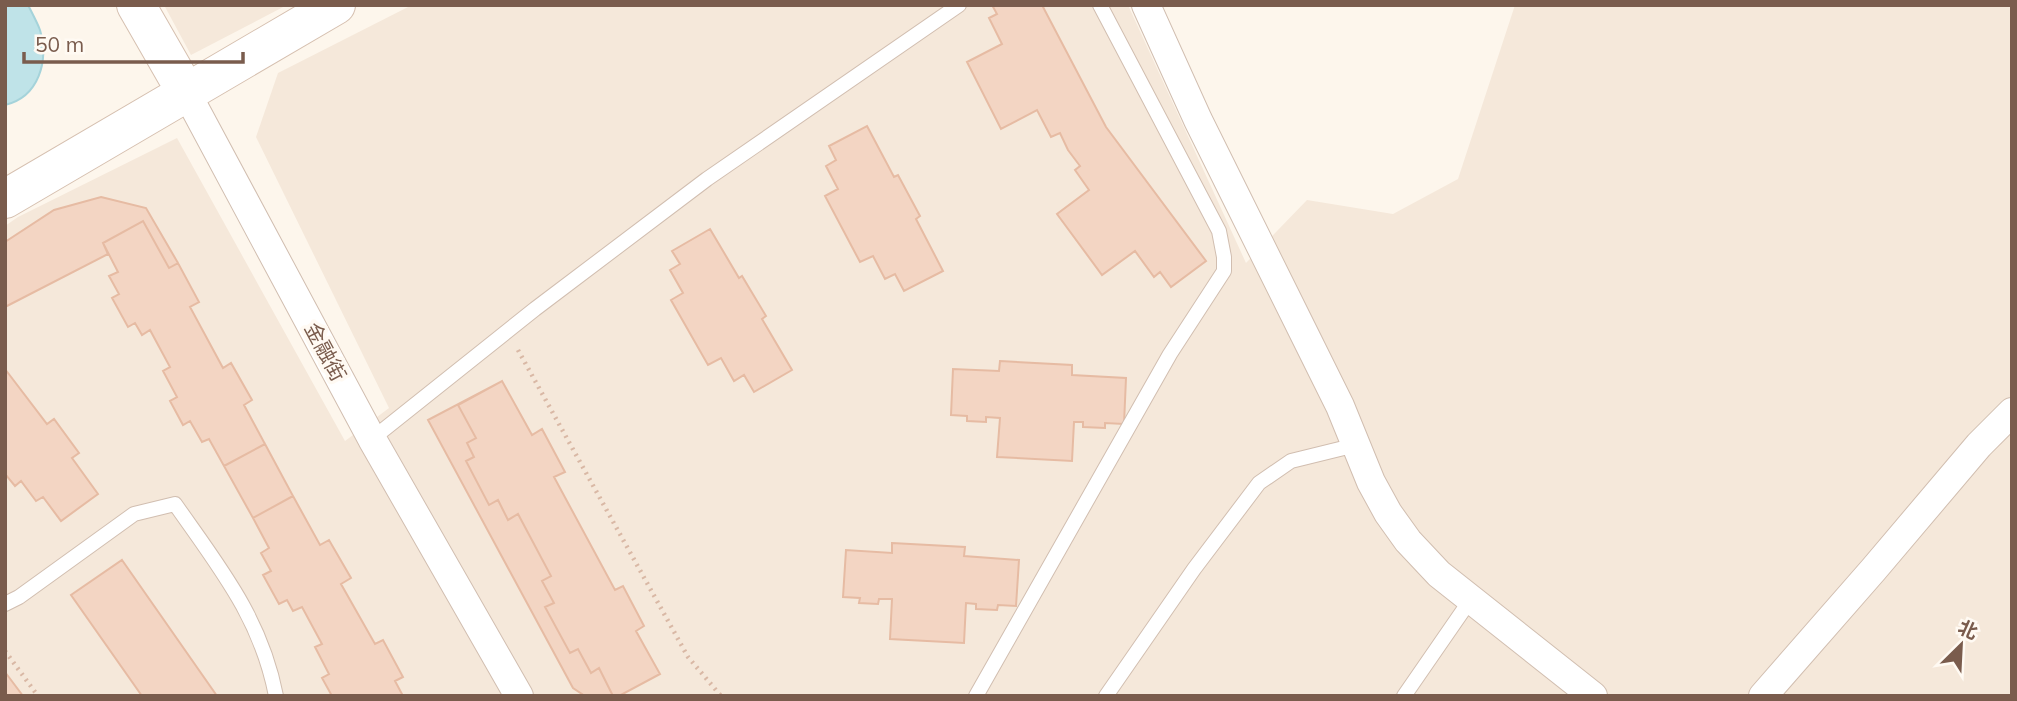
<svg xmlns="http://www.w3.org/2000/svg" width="2017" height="701" viewBox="0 0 2017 701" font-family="Mulish,'Noto Sans SC',sans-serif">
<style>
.residential{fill:#f5e8da}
.water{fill:#bfe3e8;stroke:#a5d3da;stroke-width:2}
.building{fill:#f3d5c3;stroke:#e6bba3;stroke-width:2}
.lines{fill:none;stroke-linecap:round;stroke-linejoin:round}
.lane-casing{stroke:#d1beb0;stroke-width:16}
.street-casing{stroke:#d1beb0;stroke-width:30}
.secondary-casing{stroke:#d6c0b0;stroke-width:40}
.path{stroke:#d9b8a5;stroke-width:4.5;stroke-dasharray:2 5;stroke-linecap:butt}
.lane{stroke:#fff;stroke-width:14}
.street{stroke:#fff;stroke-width:28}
.secondary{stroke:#fff;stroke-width:38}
.labels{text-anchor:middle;stroke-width:7;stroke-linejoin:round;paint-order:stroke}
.street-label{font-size:21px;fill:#7a5c4d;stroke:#fffaf3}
</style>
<rect width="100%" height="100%" fill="#fdf6ec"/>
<path class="residential" d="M164 5H287L191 55Z
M412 5H1128L1246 263 1307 200 1393 214 1458 179 1515 5H2012V696H5V226L18 217 177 138 345 441 389 408 256 137 278 73Z"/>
<path class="water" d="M5 5H28C32 13 37 22 40 30 49 61 39 97 5 105Z"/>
<path class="building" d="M992 5H1042L1106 127 1206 261 1171 287 1160 272 1154 277 1135 251 1102 275 1057 214 1089 190 1075 170 1080 166 1068 150 1060 133 1051 137 1037 110 1001 129 967 62 1002 44 989 18 997 14Z
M867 126 894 177 898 175 920 216 916 219 943 271 904 291 895 274 885 279 873 256 860 262 825 196 838 189 826 166 836 160 829 146Z
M101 197 146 208 178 263 169 268 143 221 103 243 108 254 5 307V242L54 210Z
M143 221 169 268 178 263 199 302 190 307 223 368 231 363 252 400 244 405 265 444 224 466 209 439 202 442 190 421 183 425 170 401 177 397 163 371 170 367 150 330 142 335 135 323 128 327 112 298 119 294 109 276 118 272 103 243Z
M710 229 739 278 742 276 766 316 762 319 792 370 754 392 744 375 734 381 721 358 708 365 671 300 683 293 670 270 680 264 672 251Z
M1000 361 1072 365V375L1126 378 1124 424 1105 423V428L1083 427V422H1074L1072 461 997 457 1000 418 986 417V422L967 421V416L951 415 953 369 999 371Z
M5 369 47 424 54 419 79 453 72 458 98 494 61 521 43 497 36 501 21 481 15 486 5 474Z
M502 381 532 435 542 429 565 472 554 477 615 590 623 586 644 626 636 631 660 674 619 696H585L573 688 428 420Z
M502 381 532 435 542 429 565 472 554 477 615 590 623 586 644 626 636 631 660 674 619 696H613L599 668 591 673 578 649 570 653 545 607 554 603 542 581 551 576 518 514 508 520 498 500 489 505 466 461 474 457 467 443 476 438 458 405Z
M265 444 293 496 253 518 224 466Z
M293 496 320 545 329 540 351 578 341 584 375 644 383 640 403 677 395 681 403 696H332L322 678 329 674 315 647 322 644 302 607 293 611 287 600 279 604 263 575 271 571 261 553 269 548 253 518Z
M892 543 965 547 964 556 1019 560 1016 606 998 605 997 610 976 609V604L966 603 964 643 890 639 892 599H879L878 604 859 603 860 598 843 597 846 550 892 553Z
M122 560 217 696H142L71 595Z
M5 672 23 696H5Z
M5 672 23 696H5Z"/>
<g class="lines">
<g class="lane-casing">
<path id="lane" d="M372 439 535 309 707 179 959 5
M5 604 19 597 134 514 175 504C219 567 261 618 276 696
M976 696 1170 354 1224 271V257L1219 231 1100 5
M1106 696 1194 569 1259 483 1291 461 1356 445
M1404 696 1471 599"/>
</g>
<g class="street-casing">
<path id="street" d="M1146 5 1198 120 1340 406 1371 482 1388 513 1408 541 1439 574 1593 696
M186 92 372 439 519 696
M1763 696 1874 569 1979 445 2012 412"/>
</g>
<g class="secondary-casing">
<path id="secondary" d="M136 5 186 92
M5 199 336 5"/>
</g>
<path class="path" d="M518 350 688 657 721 696
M5 651 38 696"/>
<use href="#lane" class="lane"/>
<use href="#street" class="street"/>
<use href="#secondary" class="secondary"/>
</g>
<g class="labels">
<g class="street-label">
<text transform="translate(325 352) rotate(62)" y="7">金融街</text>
</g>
</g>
<rect width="2017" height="701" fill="none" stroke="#7a5c4d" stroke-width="14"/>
<g transform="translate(1961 645) rotate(24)" stroke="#fffaf3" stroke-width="5" paint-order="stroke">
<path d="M0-5L12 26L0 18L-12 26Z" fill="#7a5c4d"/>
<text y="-10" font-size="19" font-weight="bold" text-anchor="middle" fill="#7a5c4d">北</text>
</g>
<path d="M24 52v10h219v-10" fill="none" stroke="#7a5c4d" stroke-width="3.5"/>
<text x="35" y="52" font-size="21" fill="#7a5c4d" stroke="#fffaf3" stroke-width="5" paint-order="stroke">50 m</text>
</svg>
